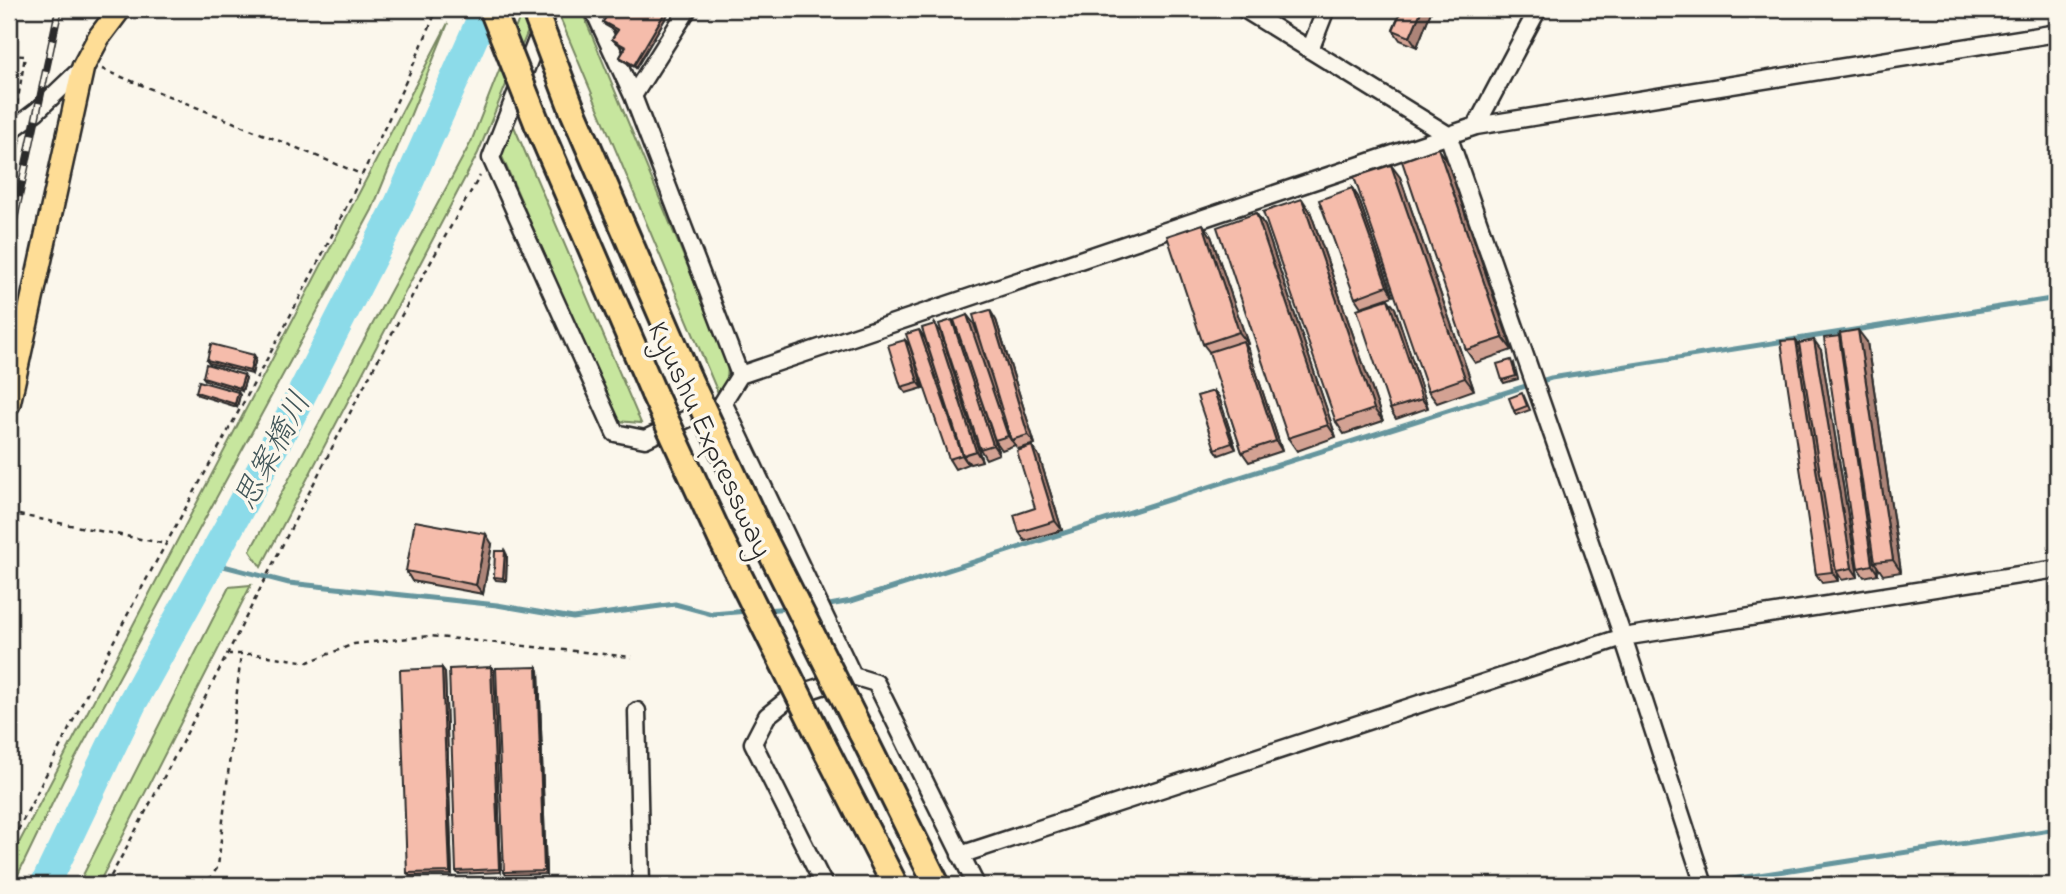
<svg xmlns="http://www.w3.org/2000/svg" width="2066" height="894" viewBox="0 0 2066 894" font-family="'Indie Flower','Klee One',sans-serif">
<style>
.green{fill:#c7e69e;stroke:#798864;stroke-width:2}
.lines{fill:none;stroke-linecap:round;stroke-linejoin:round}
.stream{stroke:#65959d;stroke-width:5}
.river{stroke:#8cdbe9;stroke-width:30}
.minor-casing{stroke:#2b2b2b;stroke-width:21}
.major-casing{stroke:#2b2b2b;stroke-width:26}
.highway-casing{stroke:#2b2b2b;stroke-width:30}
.path{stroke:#2b2b2b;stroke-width:2.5;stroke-dasharray:5 5;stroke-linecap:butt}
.minor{stroke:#fbf7ec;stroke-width:16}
.major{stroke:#fedd96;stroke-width:21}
.highway{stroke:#fedd96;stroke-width:24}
.rail-casing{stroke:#2b2b2b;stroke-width:8}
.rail{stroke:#fbf7ec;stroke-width:5;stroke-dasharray:16;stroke-linecap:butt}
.highway-bridge-casing{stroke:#2b2b2b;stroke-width:30;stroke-linecap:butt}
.highway-bridge{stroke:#fedd96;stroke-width:24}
.wall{fill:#d3a293;stroke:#2b2b2b;stroke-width:2}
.shaded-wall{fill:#ac8478;stroke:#2b2b2b;stroke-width:2}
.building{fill:#f5bcab;stroke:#2b2b2b;stroke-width:2}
.labels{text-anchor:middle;stroke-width:7;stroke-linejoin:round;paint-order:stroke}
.street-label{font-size:30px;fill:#2b2b2b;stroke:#fbf7ec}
.water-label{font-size:32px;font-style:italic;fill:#43575a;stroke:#fbf7ec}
</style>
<rect width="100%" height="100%" fill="#fbf7ec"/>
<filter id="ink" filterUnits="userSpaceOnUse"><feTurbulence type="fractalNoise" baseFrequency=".0143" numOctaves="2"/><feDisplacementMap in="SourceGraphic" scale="14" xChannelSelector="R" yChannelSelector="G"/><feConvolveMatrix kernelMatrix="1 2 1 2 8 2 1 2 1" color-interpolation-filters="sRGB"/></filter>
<g filter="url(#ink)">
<path class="green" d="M523 9H537L478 153 261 567 250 551 471 142Z
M561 9H581L728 363 727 381 718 393 558 13Z
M448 23 372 210 63 781 13 885H9V862Z
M513 124 641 423 617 421 500 152Z
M251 585 98 885H78L229 587Z"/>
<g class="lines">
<path class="stream" d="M208 562 289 583 497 605 573 618 675 604 712 614 748 611
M824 606 851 601 1551 378 2057 298
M765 610 790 608
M1705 885 1720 881 2057 829"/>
<path class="river" d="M45 885 132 703 291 415 399 204 486 9"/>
<g class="minor-casing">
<path id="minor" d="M549 9 491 158 615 433 645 439 712 407
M593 9 633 96 740 375 723 402 853 676
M1244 9 1448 135 1623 637 1704 885
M1310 50 1326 9
M633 96 688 9
M1476 126 1538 9
M9 146 13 129 37 111 83 67
M740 375 1476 126 2057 33
M637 711 641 885
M960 855 1623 637 2057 569
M824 885 753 743 767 716 792 696 853 676 876 683 976 885"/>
</g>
<g class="major-casing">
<path id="major" d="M9 404 83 67 99 37 120 9"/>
</g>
<g class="highway-casing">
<path id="highway" d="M572 109 689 379
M537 123 654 394
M861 732 937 885
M826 750 895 885"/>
</g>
<path class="path" d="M9 55 25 56 17 105
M102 69 361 174
M9 513 166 544
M227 654H256L308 662 354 644 429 636 632 657
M9 848C61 746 111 642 167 542 263 367 361 193 437 9
M106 885C235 651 344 407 480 176
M200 885 207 882 218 867 241 654"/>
<use href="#minor" class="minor"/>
<use href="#major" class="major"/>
<use href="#highway" class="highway"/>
<g class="rail-casing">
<path id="rail" d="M9 244 59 9"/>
</g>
<use href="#rail" class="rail"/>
<g class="highway-bridge-casing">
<path id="highway-bridge" d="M492 9 537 123
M534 9 572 109
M689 379 756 523 861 732
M654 394 721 539 826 750"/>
</g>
<use href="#highway-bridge" class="highway-bridge"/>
</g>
<path class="wall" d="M611 9H671L636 68 622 60 620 57 625 48 615 42 612 39 617 32 605 25 603 22Z
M1402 9H1432L1417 47 1400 40 1393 30Z
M1438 148 1447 161 1512 350 1475 363 1466 350Z
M1400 177 1474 390 1437 403 1428 391Z
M1352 188 1358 197 1393 296 1361 307 1355 298Z
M1310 211 1383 421 1344 434 1336 422Z
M1256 213 1265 226 1336 437 1297 451 1288 438Z
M1211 236 1248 344 1245 345 1249 350 1282 451 1249 462 1242 452 1210 353 1203 344Z
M1395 308 1428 408 1396 419 1390 409Z
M967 315 974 324 994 385 996 320 1035 444 1018 449 1015 445 1002 450 995 440 976 384 999 454 986 459 980 449 957 328Z
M935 324 941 333 982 461 970 464 967 460 968 464 955 469 949 459 919 330 925 339 939 380Z
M1839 336 1841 338 1867 342 1901 572 1883 575 1877 566 1878 574 1864 577 1858 568Z
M905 340 910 346 923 388 906 393 901 387Z
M1796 340 1799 344 1821 350 1858 577 1842 580 1837 572 1838 581 1822 583 1816 574Z
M256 358 252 374 209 363 207 360Z
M1514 363 1518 379 1504 383 1502 380Z
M203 377 246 378 242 391 205 380Z
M1214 391 1219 397 1236 449 1219 455 1215 449Z
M196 392H238L240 395 237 407 198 395Z
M1524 396 1530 410 1516 415 1514 411Z
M1032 446 1039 456 1062 530 1025 541 1019 532 1035 508Z
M492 544 483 594 412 581 406 571Z
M507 555 506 581 496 580 494 577Z
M491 667 494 670 501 872 458 874 456 871Z
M442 668 445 672 452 875 410 876 407 873Z
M539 670 546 874 506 875 504 872Z"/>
<path class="shaded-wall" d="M667 9H671L636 68 634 65Z
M1422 9H1432L1417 47 1410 37Z
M1438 148 1447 161 1512 350 1503 338Z
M1391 165 1400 177 1474 390 1465 378Z
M1352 188 1358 197 1393 296 1387 286Z
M1302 199 1310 211 1383 421 1374 409Z
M1256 213 1265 226 1336 437 1328 425Z
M1203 224 1211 236 1248 344 1239 332Z
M1388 299 1395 308 1428 408 1422 399Z
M990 310 996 320 1035 444 1028 435Z
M967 315 974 324 1013 440H1011L1015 445 1008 436Z
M952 320 958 329 999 454 993 445Z
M935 324 941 333 982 461 976 451Z
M919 330 925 339 965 455H963L968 464 962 455Z
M1858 330 1867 342 1901 572 1893 560Z
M1839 336 1846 345 1874 562 1877 566 1878 574 1872 565Z
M905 340 910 346 923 388 918 382Z
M1796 340 1802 349 1838 581 1832 572Z
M1814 340 1821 350 1858 577 1852 568Z
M1243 341 1249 350 1282 451 1276 441Z
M254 355 256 358 252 374 250 371Z
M244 375 246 378 242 391 240 388Z
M1214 391 1219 397 1236 449 1232 443Z
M238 392 240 395 237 407 235 404Z
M1032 446 1039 456 1062 530 1055 521Z
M486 534 492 544 483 594 476 585Z
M505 551 507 555 506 581 503 578Z
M491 667 494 670 501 872 499 869Z
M537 667 539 670 546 874 544 871Z
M442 668 445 672 452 875 450 872Z"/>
<path class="building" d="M611 9H667L634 65 620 57 626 47 612 39 618 30 603 22Z
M1402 9H1422L1410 37 1393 30Z
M1438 148 1503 338 1466 350 1402 161Z
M1391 165 1465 378 1428 391 1354 177Z
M1352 188 1387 286 1355 298 1319 200Z
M1302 199 1374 409 1336 422 1263 212Z
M1256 213 1328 425 1288 438 1217 227Z
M1203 224 1239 332 1203 344 1167 236Z
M1388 299 1422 399 1390 409 1357 309Z
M990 310 1028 435 1011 440 973 315Z
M967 315 1008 436 995 440 954 320Z
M952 320 993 445 980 449 939 324Z
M935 324 976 451 963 455 922 328Z
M919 330 962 455 949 459 906 334Z
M1858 330 1893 560 1874 562 1840 333Z
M1839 336 1872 565 1858 568 1824 338Z
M905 340 918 382 901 387 888 345Z
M1796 340 1832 572 1816 574 1781 341Z
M1814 340 1852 568 1836 571 1799 343Z
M1243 341 1276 441 1242 452 1209 352Z
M211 344 254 355 250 371 207 360Z
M1511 360 1516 376 1502 380 1497 364Z
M206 364 244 375 240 388 203 377Z
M199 381 238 392 235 404 196 392Z
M1214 391 1232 443 1215 449 1197 396Z
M1522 393 1527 406 1514 411 1509 398Z
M1032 446 1055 521 1019 532 1014 515 1035 508 1017 451Z
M415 521 486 534 476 585 406 571Z
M495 551H505L503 578 494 577Z
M491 667 499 869 456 871 449 669Z
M537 667 544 871 504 872 496 668Z
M442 668 450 872 407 873 400 670Z
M1831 877 1832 885H1818L1817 879Z
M1813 879 1814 885H1800V882Z
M1795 882 1796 885H1782V884Z"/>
</g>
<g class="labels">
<g class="street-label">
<text transform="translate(711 439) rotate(65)" y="10">Kyushu Expressway</text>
</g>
<g class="water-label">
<text transform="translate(271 450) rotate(-62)" y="11">思案橋川</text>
</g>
</g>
<rect width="2066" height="894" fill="none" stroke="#fbf7ec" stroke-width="35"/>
<rect x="18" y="18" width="2031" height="859" fill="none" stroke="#2b2b2b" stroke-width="2.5" filter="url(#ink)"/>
</svg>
